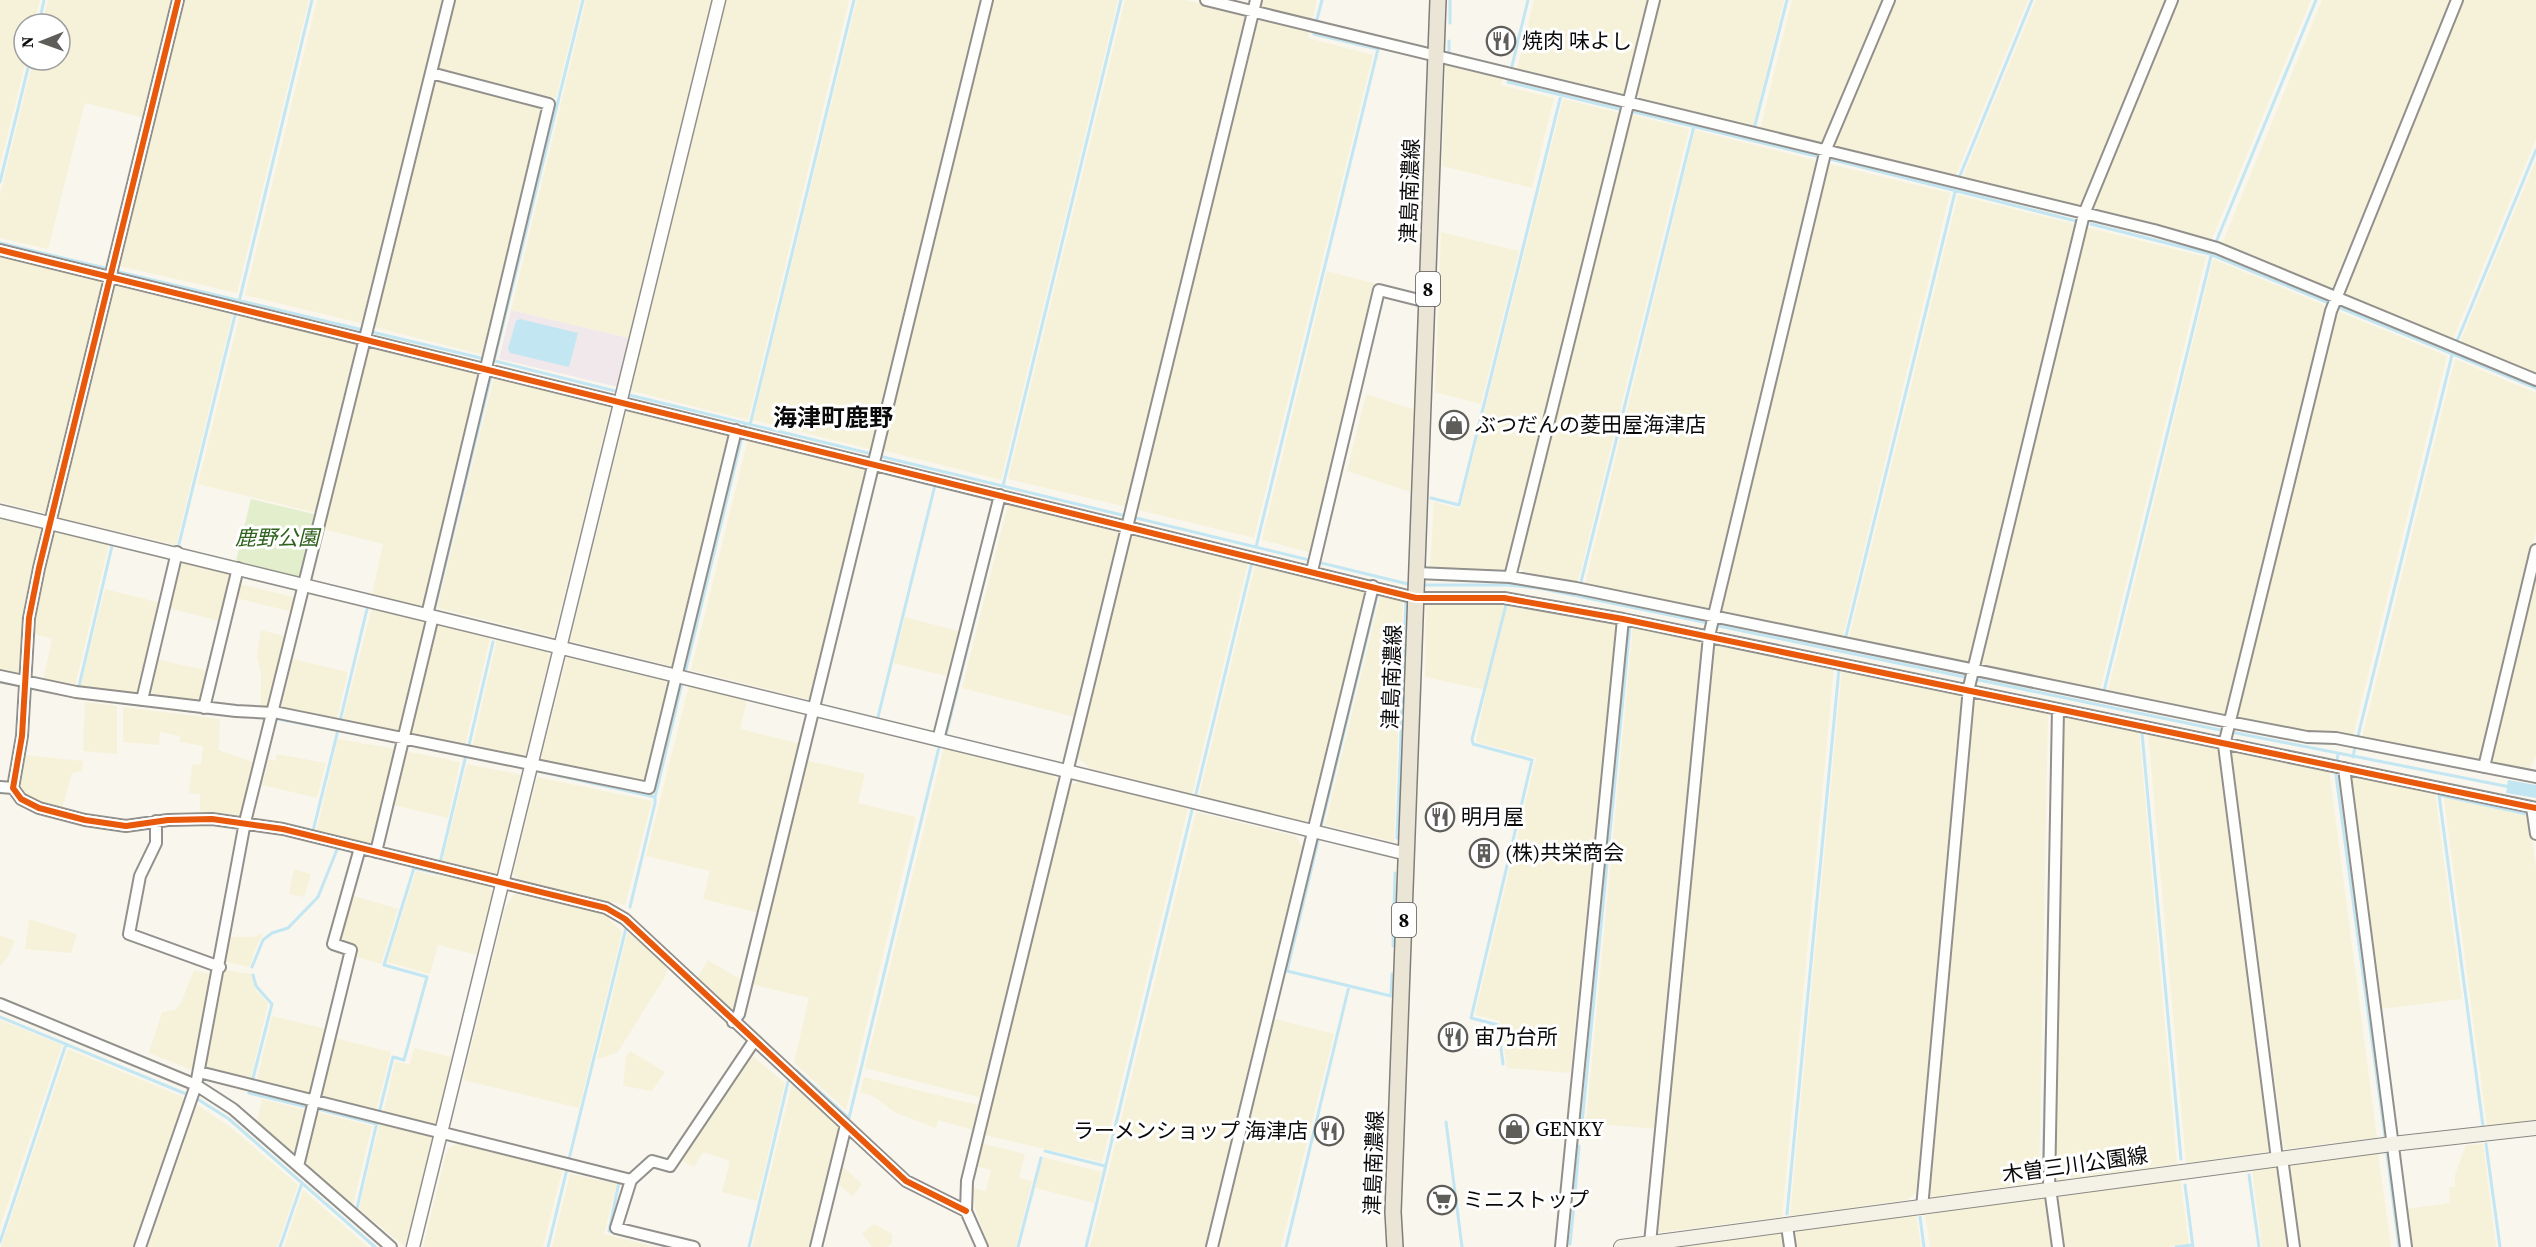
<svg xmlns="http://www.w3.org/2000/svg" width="2536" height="1247" viewBox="0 0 2536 1247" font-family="'Source Serif 4','Noto Sans JP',serif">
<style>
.industrial{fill:#f0e8eb}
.farmland{fill:#f6f2d9}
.green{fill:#e3eecd}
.water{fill:#c3e6f3}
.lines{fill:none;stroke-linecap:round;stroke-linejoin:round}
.stream{stroke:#c3e6f3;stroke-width:3}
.minor-casing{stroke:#92908c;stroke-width:14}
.tertiary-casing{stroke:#92908c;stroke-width:15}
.secondary-casing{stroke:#888783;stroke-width:16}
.primary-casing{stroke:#7f7e7a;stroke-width:18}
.minor{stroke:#fefefc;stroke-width:10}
.tertiary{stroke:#fefefc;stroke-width:12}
.secondary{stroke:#f4f2e7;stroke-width:14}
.primary{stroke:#ebe5d6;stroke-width:15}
.cycleway-casing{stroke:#fff;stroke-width:10}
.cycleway{stroke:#e8590c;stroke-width:6}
.labels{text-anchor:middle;stroke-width:6;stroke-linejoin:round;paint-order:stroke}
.shield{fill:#fff;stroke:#545454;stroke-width:1.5}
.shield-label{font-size:20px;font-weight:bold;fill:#0a0a0a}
.poi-label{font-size:21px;fill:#0a0a0a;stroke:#fff;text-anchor:start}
.street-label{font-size:21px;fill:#0a0a0a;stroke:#fff}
.park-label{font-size:21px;font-style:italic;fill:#2e611b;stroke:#fff}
.quarter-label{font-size:24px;font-weight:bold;fill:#0a0a0a;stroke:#fff}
</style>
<rect width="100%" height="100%" fill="#f9f6ed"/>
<path class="industrial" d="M511 310 629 338 618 387 499 359Z"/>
<path class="farmland" d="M0 0H40L34 24H24L26 60 0 166Z
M48 0H174L145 118 85 103 48 249 0 238V195L33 60H60V24H42Z
M184 0H309L237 293 119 266Z
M317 0H444L364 324 245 295Z
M454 0H580L556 98 436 70Z
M586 0H711L629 338 511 310Z
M726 0H849L748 420 628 390Z
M857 0H982L873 450 753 420Z
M992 0H1118L1001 480 881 450Z
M1125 0H1185L1243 14 1246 18 1127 507 1008 479Z
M1259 0H1317L1312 21 1261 9 1258 6Z
M1534 0H1650L1626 95 1517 69Z
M1660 0H1784L1753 127 1640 99 1637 94Z
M1792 0H1886L1828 142 1821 144 1760 129Z
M1894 0H2028L1955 177 1836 149 1834 145Z
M2036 0H2166L2081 206 1962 179Z
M2178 0H2311L2212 239 2093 210Z
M2322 0H2451L2332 289 2222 244Z
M2462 0H2536V139L2453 339 2343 293Z
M1263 19 1310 30 1308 38 1373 55 1254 538 1135 509 1256 23Z
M1446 63 1503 78 1501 85 1554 98 1532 188 1442 166Z
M438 80 542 107 544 111 484 355 374 327 432 82Z
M1563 99 1620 113 1508 571 1430 568 1434 502 1460 509Z
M1629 114 1689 129 1578 582 1525 572 1519 566Z
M1695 130 1821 162 1711 610 1585 584Z
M2536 160V374L2460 342Z
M1829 164 1950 193 1843 636 1720 611Z
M1958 195 2078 225 1970 663 1849 638Z
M2086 227 2206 257 2100 690 1981 666Z
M1441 232 1519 251 1481 404 1435 392Z
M0 255 104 280 48 514 0 502Z
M2213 259 2322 304 2328 313 2229 713 2224 715 2108 691Z
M1327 271 1377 284 1312 553 1262 540Z
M114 283 233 312 176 545 56 517Z
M2335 310 2447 356 2353 736 2337 733 2308 732 2235 717Z
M240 313 359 342 317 513 198 484Z
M371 345 479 371 482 375 426 604 420 607 372 595 383 544 323 529 366 347Z
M2455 359 2536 393V531L2481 762 2362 738Z
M494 377 611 406 554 637 437 608Z
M1366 394 1413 409 1410 492 1347 471Z
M633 408 733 433 675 667 570 641 626 413Z
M748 439 867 468 810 700 691 670Z
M1009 500 1114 526 1120 533 1075 717 962 688Z
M0 518 40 528 42 532 28 595 19 673 16 675 0 672Z
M1139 531 1249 559 1192 794 1091 769 1077 757 1130 538Z
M59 532 109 544 75 686 43 681 52 639 34 634 38 596 52 535Z
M183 561 234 574 223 622 169 608 179 563Z
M1256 561 1367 588 1310 823 1199 796Z
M2536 568V756L2529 771 2490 764Z
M239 584 297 598 293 612 236 598Z
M105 589 161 603 140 693 80 687Z
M1381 592 1403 598 1394 842 1325 825Z
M1426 601H1507L1617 623 1570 1073 1507 1068 1500 1021 1475 1015 1536 758 1476 742 1486 690 1425 677Z
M372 608 425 621 427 624 400 732 397 733 342 723Z
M905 617 962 632 951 677 893 663Z
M434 624 490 638 465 746 408 734Z
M1633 625 1702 640 1705 646 1658 1129 1586 1123Z
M261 630 288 637 271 708H261V675L257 656Z
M497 639 547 652 550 656 525 759 472 748Z
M1718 644 1834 667 1782 1217 1656 1233 1712 650Z
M567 656 672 683 647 785 540 763Z
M156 659 209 671 201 703 148 696Z
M293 659 348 672 336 722 281 708Z
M1842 669 1958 693 1963 698 1916 1193 1907 1200 1790 1216Z
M689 685 747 700 740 729 801 744 759 913 703 899 710 871 646 856Z
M1980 698 2048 713 2039 1182 1926 1199 1974 703Z
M85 702 117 706V754L83 751Z
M123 707 220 719 219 750 255 763 242 817 200 815V794L189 793 192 765 201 764 203 746 180 742V736L160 732 159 745 123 742Z
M2063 714 2139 730 2177 1164 2053 1181Z
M2148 732 2220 747 2272 1151 2186 1163Z
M338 739 396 749 372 846 316 833Z
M944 747 1050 773 1059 782 982 1098 865 1068Z
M405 751 460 762 448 818 393 805Z
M2230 751 2329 769 2377 1138 2284 1149Z
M277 754 326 763 317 798 262 785 269 759 275 761Z
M23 755 83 761 82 771 72 773 62 809 40 804 23 795 17 787Z
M806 760 865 774 858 803 916 817 846 1110 794 1063 809 998 751 984Z
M467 764 523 775 499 876 442 863Z
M2348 774 2435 792 2462 999 2381 1009Z
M537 777 652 801 625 905 521 881 513 874Z
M1079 781 1188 808 1102 1162 984 1135 1070 786Z
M2444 798 2529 816 2536 868V1121L2487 1126Z
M1196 812 1296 836 1302 847 1205 1247H1090Z
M294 869 311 874 304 897 289 894Z
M416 871 439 877 441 871 486 883 493 893 478 955 438 945 430 974 387 962Z
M519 892 603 913 622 932 579 1108 463 1080 505 908 513 896Z
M351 895 398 909 381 964 354 956 338 943Z
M29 919 77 934 71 953 25 949Z
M628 931 667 967 666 975 618 1052 597 1060Z
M263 933 254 952 250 967 226 962 230 937H253Z
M0 935 15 941 7 958 0 966Z
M708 960 743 981 736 1011 728 1014 695 982Z
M194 970 215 975 195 1071 149 1053 162 1012 175 1010 181 1003Z
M224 970 251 974 255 989 268 1003 250 1082 208 1072 206 1067Z
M272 1016 327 1029 312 1093 308 1097 256 1084Z
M1271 1018 1334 1034 1281 1247H1215Z
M0 1020 62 1045 0 1227Z
M334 1038 391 1052 376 1112 322 1099 320 1095Z
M414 1048 452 1057 436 1125 433 1126 383 1114 395 1062 410 1064Z
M68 1049 185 1098 134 1247H1Z
M630 1051 665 1072 652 1091 623 1086 626 1056Z
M751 1055 785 1083 757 1201 722 1192 730 1161 703 1152 694 1167 679 1159Z
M864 1077 978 1105 972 1130 938 1120 936 1128 896 1113 873 1096 860 1092Z
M792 1084 841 1129 812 1247H752Z
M262 1099 308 1111 298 1151 293 1152 257 1121Z
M197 1105 229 1126 298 1185 277 1247H148Z
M316 1112 372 1126 353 1205 304 1163Z
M380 1122 431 1135 433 1139 405 1247 359 1209Z
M460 1142 563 1167 543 1247H423L445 1157 448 1149Z
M980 1143 1025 1154 1019 1178 1032 1181 1016 1247H989L975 1208 973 1188 986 1191 991 1170 975 1166Z
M2483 1144 2496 1247H2411L2406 1209 2450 1203 2449 1187H2455V1175L2466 1145Z
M2378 1152 2391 1247H2301L2290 1164Z
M1043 1157 1102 1172 1094 1203 1035 1188Z
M840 1164 862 1184 853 1196 836 1183Z
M2278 1166 2289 1247H2262L2252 1169Z
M570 1174 617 1184 604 1234 656 1247H552Z
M2180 1178 2189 1244 2166 1247H2061L2054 1197 2057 1193Z
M303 1190 368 1247H284Z
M2044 1196 2048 1198 2054 1247H1930L1925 1214Z
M1916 1214 1921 1247H1797L1795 1231Z
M874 1224 892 1234V1243L887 1247H872L862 1233Z
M1781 1232 1785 1234 1787 1247H1682Z"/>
<path class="green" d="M251 499 318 515 303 578 236 561Z"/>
<path class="water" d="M520 319 578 333 569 367 510 353 508 349 516 321Z
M2508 780 2536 785V798L2506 793Z"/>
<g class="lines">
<path class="stream" d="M1316 23 1322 0
M1450 23V0
M39 24 44 0
M1449 52V41
M1511 70 1528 0
M1509 79 1508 82 1619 109
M1630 111 1820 157
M1754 129 1787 0
M1830 159 2076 221
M1959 178 2032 0
M0 182 30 60
M2091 224 2210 254 2329 303
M2216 242 2316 0
M0 243 109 269
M115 271 485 359
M238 306 312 0
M2338 307 2536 388
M2457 341 2536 150
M1371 346 1383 298
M491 360 619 392
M494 361 583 0
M625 394 872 454
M750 425 854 0
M879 456 1126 516
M1003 486 1121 0
M1431 498 1459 505 1561 95
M1132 517 1412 585
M179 544 236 311
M1256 547 1378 49 1314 34
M1581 582 1694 126
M1421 585H1508L1539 588 1708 623
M435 607 491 376
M1714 625 2225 731
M1846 636 1956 188
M685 673 745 424
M79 686 112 546
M2104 691 2212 252
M123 703 245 717
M253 717 266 718
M878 717 935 485
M278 719 335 730
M340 721 367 609
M2231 732 2510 787
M2142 733 2181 1159
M946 735 1004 500
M2358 736 2453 351
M469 745 493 642
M2353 757 2355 747
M2337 761 2338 754
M533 770 655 797 683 679
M2336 775 2385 1137
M1196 794 1252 562
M1321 827 1378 592
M313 831 338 730
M1397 838 1406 600
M1318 841 1287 971 1391 996 1392 974
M440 863 466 755
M630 907 655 803V797
M1393 946 1395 873
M252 967 263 940 272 933 288 928 318 897 338 847 335 846
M0 1017 186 1094
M1503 1064 1498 1025 1471 1018 1532 760 1473 744 1472 739 1506 605
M796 1070 849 1118 939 747
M252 1082 272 1004 256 986 253 975
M250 1091 249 1093 307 1107
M199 1100 229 1119 375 1247
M318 1109 377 1124
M379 1113 393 1057 404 1060 427 977 384 965 414 868 437 873 438 871
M1446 1122 1462 1247
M2483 1126 2439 795 2527 814
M1581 1133 1630 625
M2486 1144 2500 1247
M1045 1151 1105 1166
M2387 1154 2399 1247
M569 1159 626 928
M2249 1175 2259 1247
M2043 1179 2048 961
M619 1182 609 1231 669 1247
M2185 1185 2193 1247
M1575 1193 1579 1146
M357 1208 377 1122
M1787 1214 1839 669
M1920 1217 1924 1247
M0 1242 66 1044
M1570 1244 1574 1205
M280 1247 302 1183
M548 1247 567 1169 575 1171
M749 1247 788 1082
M1018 1247 1041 1158
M1086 1247 1192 810
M1286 1247 1349 986
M2176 1247 2192 1245"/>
<g class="minor-casing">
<path id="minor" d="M178 0 39 568 29 618 22 736 13 788 21 799 39 808 85 820 126 826 168 820 212 819 283 829 606 908 625 919 906 1181 966 1211
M1206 0 2154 230 2217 248 2536 380
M0 250 1416 598H1504L1623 619 2536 808
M1312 571 1379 290 1427 302
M1417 573 1510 577 1576 588 2229 722 2307 737 2336 738 2536 777
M1510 577 1654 0
M427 615 549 104 431 73
M0 676 76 692 236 711 274 713
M142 700 177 552
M204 708 238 568
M274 712 649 788 736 430
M938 740 1000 495
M2484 767 2536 550
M2344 768 2406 1247
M0 787 13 788
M2532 807 2536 834
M156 821V843L140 876 129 934 220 967
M376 852 433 616
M0 1004 196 1085 233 1109 391 1247
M733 1022 739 1014 987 0
M199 1072 631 1180 616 1228 694 1247
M2282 1158 2294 1247
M2277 1159 2224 745 2331 311 2457 0
M298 1166 351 950 333 944 360 848
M631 1180 652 1161 670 1166 754 1041
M2050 1188 2058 1247
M2049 1189 2058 709
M1922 1208 1969 687 2084 214 2172 0
M1787 1226 1790 1247
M1650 1243 1709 636 1826 149 1889 0
M140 1247 196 1085 245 822 449 0
M816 1247 846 1125
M982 1247 966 1211 967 1181 1256 0
M1212 1247 1373 586
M1561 1247 1623 619"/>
</g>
<g class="tertiary-casing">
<path id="tertiary" d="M0 511 1407 854
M413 1247 719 0"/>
</g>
<g class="secondary-casing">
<path id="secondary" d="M1621 1247 2392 1144 2536 1128"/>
</g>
<g class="primary-casing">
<path id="primary" d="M1395 1247 1393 1212 1438 0"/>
</g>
<use href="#minor" class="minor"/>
<use href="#tertiary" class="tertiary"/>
<use href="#secondary" class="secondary"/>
<use href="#primary" class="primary"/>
<g class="cycleway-casing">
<path id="cycleway" d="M178 0 39 568 29 618 22 736 13 788 21 799 39 808 85 820 126 826 168 820 212 819 283 829 606 908 625 919 906 1181 966 1211
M0 250 1416 598H1504L1623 619 2536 808"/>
</g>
<use href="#cycleway" class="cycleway"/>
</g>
<defs>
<g id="restaurant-ring" transform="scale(1.5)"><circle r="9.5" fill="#fff" stroke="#5e5d59" stroke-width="1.5"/><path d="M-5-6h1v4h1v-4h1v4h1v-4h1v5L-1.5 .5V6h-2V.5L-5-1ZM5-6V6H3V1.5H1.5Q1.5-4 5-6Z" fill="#5e5d59"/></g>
<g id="shop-ring" transform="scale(1.5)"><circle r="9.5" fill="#fff" stroke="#5e5d59" stroke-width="1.5"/><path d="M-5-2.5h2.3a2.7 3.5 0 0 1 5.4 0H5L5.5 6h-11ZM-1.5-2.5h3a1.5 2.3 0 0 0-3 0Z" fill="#5e5d59"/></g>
<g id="building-ring" transform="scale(1.5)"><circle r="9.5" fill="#fff" stroke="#5e5d59" stroke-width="1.5"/><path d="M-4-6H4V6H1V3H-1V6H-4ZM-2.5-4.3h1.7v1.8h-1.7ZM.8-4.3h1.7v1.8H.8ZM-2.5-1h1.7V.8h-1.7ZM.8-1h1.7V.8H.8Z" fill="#5e5d59"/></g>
<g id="supermarket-ring" transform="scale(1.5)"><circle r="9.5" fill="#fff" stroke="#5e5d59" stroke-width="1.5"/><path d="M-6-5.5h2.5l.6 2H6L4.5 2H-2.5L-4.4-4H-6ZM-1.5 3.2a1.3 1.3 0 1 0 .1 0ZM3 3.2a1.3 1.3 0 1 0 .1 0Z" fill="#5e5d59"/></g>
</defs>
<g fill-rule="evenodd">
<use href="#restaurant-ring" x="1501" y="41"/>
<use href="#shop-ring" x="1454" y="425"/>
<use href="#restaurant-ring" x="1440" y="817"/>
<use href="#building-ring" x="1484" y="853"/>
<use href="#restaurant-ring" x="1453" y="1037"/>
<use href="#shop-ring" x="1514" y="1129"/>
<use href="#restaurant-ring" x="1329" y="1131"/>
<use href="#supermarket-ring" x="1442" y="1200"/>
</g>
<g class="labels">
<g class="shield">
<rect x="1416" y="272" width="24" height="34" rx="4.5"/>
<rect x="1392" y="903" width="24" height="34" rx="4.5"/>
</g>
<g class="shield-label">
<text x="1428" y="296">8</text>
<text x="1404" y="927">8</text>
</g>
<g class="poi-label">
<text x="1522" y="48">焼肉 味よし</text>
<text x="1475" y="432">ぶつだんの菱田屋海津店</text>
<text x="1461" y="824">明月屋</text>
<text x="1505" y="860">(株)共栄商会</text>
<text x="1474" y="1044">宙乃台所</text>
<text x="1535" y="1136">GENKY</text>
<text x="1308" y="1138" text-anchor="end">ラーメンショップ 海津店</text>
<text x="1463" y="1207">ミニストップ</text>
</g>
<g class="street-label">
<text transform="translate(1410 191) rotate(-88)" y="7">津島南濃線</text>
<text transform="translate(1392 677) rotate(-88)" y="7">津島南濃線</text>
<text transform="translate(1374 1163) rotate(-88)" y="7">津島南濃線</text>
<text transform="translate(2075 1165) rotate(-8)" y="7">木曽三川公園線</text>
</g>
<g class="park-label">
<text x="277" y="545">鹿野公園</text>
</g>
<g class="quarter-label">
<text x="833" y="426">海津町鹿野</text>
</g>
</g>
<g transform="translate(42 42) rotate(269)"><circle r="28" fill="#ffffff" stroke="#9d9d9d" stroke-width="1.5"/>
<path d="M0-4.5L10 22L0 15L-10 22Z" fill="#5e5d59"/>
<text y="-9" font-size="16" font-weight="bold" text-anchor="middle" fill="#0a0a0a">N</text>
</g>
</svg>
